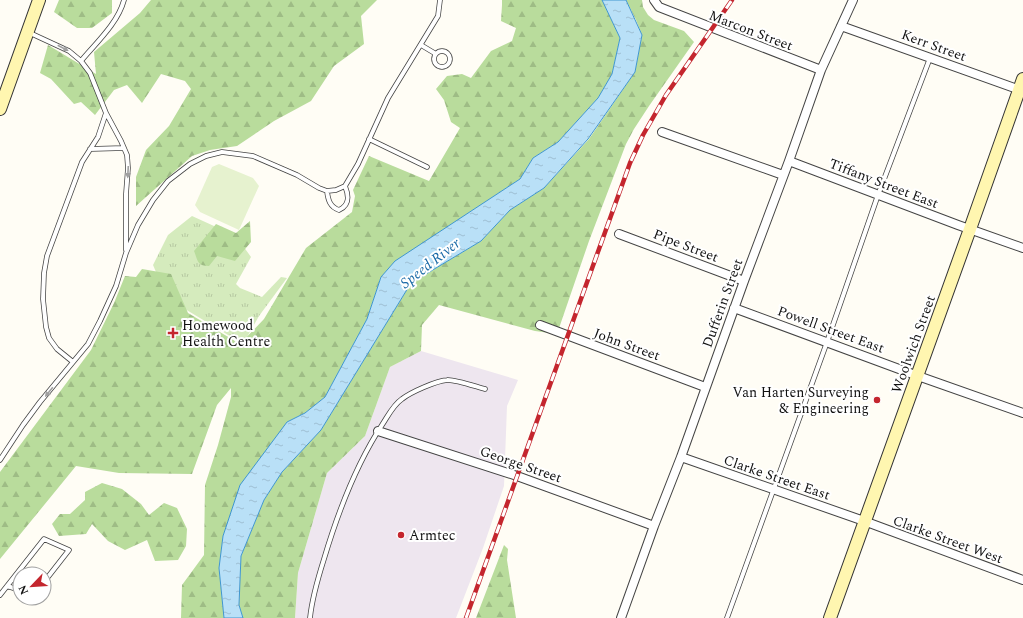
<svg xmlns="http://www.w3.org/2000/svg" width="1023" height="618" viewBox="0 0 1023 618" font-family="Spectral,serif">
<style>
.industrial{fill:#eee6ef}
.grass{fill:url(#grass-tufts)}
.forest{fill:url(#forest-firs)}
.pitch{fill:#e6f2cf}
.water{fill:url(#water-ripples);stroke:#3f96cf}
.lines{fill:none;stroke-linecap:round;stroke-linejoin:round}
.lane-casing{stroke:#444;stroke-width:5.5}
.street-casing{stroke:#444;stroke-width:10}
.secondary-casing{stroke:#333;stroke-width:14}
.lane{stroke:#fff;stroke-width:4}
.street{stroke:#fff;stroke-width:8}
.secondary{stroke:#fff6b0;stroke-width:12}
.rail-casing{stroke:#c4262e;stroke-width:4.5}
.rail{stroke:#fff;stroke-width:3;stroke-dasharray:9;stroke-linecap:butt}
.oneway{fill:#a0a0a0}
.poi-dot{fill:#c4262e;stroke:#fff;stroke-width:1.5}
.labels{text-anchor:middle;stroke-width:4;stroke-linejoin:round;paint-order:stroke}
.street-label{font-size:14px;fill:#111;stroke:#fff}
.poi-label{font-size:14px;fill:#111;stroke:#fff;text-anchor:start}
.water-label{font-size:15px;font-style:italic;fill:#1768a6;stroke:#fff}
</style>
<defs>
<pattern id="grass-tufts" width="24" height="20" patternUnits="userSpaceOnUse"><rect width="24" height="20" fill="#d5ebbd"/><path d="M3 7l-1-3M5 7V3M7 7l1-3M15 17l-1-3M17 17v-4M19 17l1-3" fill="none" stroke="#b6c8a1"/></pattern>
<pattern id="forest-firs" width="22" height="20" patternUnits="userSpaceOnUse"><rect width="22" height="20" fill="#b9dc9c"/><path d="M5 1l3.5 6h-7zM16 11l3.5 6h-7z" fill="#9ebc85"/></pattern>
<pattern id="water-ripples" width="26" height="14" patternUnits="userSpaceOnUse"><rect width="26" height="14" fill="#b9e0f7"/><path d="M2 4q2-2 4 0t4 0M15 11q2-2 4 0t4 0" fill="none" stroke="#9ebfd3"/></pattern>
</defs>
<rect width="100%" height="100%" fill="#fffdf5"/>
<path class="industrial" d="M421 351 518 380 507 406 504 486 483 548 456 618H295L298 573 327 473 365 436 390 367Z"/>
<path class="grass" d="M192 216 236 236 251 257 236 284 240 288 262 297 281 277 287 278 259 316 243 344 180 306 156 272 153 265 168 235Z"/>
<path class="forest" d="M59 0H112V13L92 28H77L54 12Z
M151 0H377L361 16 364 44 334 66 311 101 274 121 237 146 210 150 192 156 136 206V177L146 150 169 126 191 89 185 81 161 74 142 103 127 85 114 90 95 115 81 102 74 104 51 79 40 73 48 45 96 74 94 52 140 13Z
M502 0H602L620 38 612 74 598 98 558 142 533 158 520 179 395 262 381 277 367 319 325 397 305 413 287 422 223 536 219 568 224 618H181L182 585 204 555 205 485 218 445 231 397V388L217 405 192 474 119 473 76 466 0 559V472L91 350 114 303 125 276 136 277 142 269 171 274 188 313 240 344 264 319 306 248 352 212 355 196 353 190 369 156 429 181 460 128 451 122 444 100 436 89 447 76 462 74 471 78 491 51 512 41 516 28 501 21 502 5Z
M626 0H642L643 7 648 15 654 20 684 31 694 42 649 106 634 129 626 144 589 241 557 334 535 331 439 305 422 325 421 351 390 367 365 436 327 473 298 573 295 618H243L239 605 241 556 264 500 282 472 321 430 411 283 481 241 510 210 544 188 589 139 635 72 642 35 636 20Z
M250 221 251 242 235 261 217 256 209 266C197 266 198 261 194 251L216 224 236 233Z
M102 483 122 489 141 504 149 515 164 503 177 508 187 529 186 546 178 560 155 561 147 540 125 550 108 541 92 524 86 534 59 536 52 524 60 514H70L85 500V492Z
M504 545 508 549 507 560 516 618H476Z"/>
<path class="pitch" d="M219 164 253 178 259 186 239 230 200 212 195 205 212 167Z"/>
<path class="water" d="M602 0H626L642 35 635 72 588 139 544 188 510 210 481 241 411 283 321 430 282 472 264 500 241 556 239 605 243 618H224L219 568 223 536 240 485 287 422 305 413 325 397 367 319 381 277 395 261 520 179 533 158 558 142 598 98 612 74 620 38Z"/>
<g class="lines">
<g class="lane-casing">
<path id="lane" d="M30 33 69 51 81 61 90 73 106 113 121 141 127 155 128 168 126 194V250
M421 45 436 54
M434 59a8 8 0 1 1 16 0a8 8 0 1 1-16 0Z
M81 61C96 43 118 23 124 0
M369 139 427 167
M90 149 124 148
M327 191C328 200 330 207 339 210 350 205 349 196 345 186
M73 362 57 349 49 338 46 327 43 299 44 273 47 256 82 162 98 137 106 113
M0 460 23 425 40 402 88 344 100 321 116 286 126 253 138 225 153 200 168 181 190 164 206 156 222 152 253 156 297 175 319 188 327 191 336 190 345 186 358 164 388 98 438 16 440 0
M7 586 20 590
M0 595 44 539 69 550 44 582
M310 618C312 598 318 578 324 559 338 512 355 466 382 425 388 416 393 405 402 399 411 392 436 381 447 380 454 379 477 387 485 389
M727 618 827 342 878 195 930 58"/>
</g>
<g class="street-casing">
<path id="street" d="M654 0 659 7 821 70
M841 26 1023 91
M662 132 783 175
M789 161 958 225 1023 248
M619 234 744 281
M734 308 918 376 1023 413
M540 325 705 387
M378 431 517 476 654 526
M681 457 864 521 1023 580
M621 618 654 526 681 457 744 281 789 161 821 70 853 0"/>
</g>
<g class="secondary-casing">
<path id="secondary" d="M0 109 39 0
M830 618 970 229 1023 79"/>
</g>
<use href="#lane" class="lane"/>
<use href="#street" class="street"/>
<use href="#secondary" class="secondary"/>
<g class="rail-casing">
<path id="rail" d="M466 618 630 163 643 135 666 95 732 0"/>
</g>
<use href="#rail" class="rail"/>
</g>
<defs><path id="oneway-solid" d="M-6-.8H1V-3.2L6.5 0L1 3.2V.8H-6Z"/></defs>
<g class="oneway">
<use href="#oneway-solid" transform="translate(63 48) rotate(28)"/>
<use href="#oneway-solid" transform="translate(128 172) rotate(93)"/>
<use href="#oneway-solid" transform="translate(49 392) rotate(129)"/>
</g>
<g class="poi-dot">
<path d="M171 327h4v4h4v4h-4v4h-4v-4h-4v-4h4z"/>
<circle cx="877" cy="400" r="4"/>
<circle cx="401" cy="535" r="4"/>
</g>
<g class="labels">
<g class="street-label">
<text transform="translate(751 30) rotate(21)" y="5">Marcon Street</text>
<text transform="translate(934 45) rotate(20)" y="5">Kerr Street</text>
<text transform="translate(884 183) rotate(21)" y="5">Tiffany Street East</text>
<text transform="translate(686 245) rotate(21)" y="5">Pipe Street</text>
<text transform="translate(722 303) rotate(-70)" y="5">Dufferin Street</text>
<text transform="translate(831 329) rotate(20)" y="5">Powell Street East</text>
<text transform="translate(627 344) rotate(20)" y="5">John Street</text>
<text transform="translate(913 344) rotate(-70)" y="5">Woolwich Street</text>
<text transform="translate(521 464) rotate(19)" y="5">George Street</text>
<text transform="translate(777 477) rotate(19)" y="5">Clarke Street East</text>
<text transform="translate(948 539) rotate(20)" y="5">Clarke Street West</text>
</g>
<g class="poi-label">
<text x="182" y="330">Homewood<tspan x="182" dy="16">Health Centre</tspan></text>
<text x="869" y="397" text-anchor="end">Van Harten Surveying<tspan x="869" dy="16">&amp; Engineering</tspan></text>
<text x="409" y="540">Armtec</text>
</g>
<g class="water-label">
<text transform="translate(430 263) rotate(-38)" y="5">Speed River</text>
</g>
</g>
<g transform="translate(32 586) rotate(245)"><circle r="19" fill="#ffffff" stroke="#a0a0a0"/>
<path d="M0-3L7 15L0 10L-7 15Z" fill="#c4262e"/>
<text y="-6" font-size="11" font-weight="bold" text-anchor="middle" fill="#111111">N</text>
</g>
</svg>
